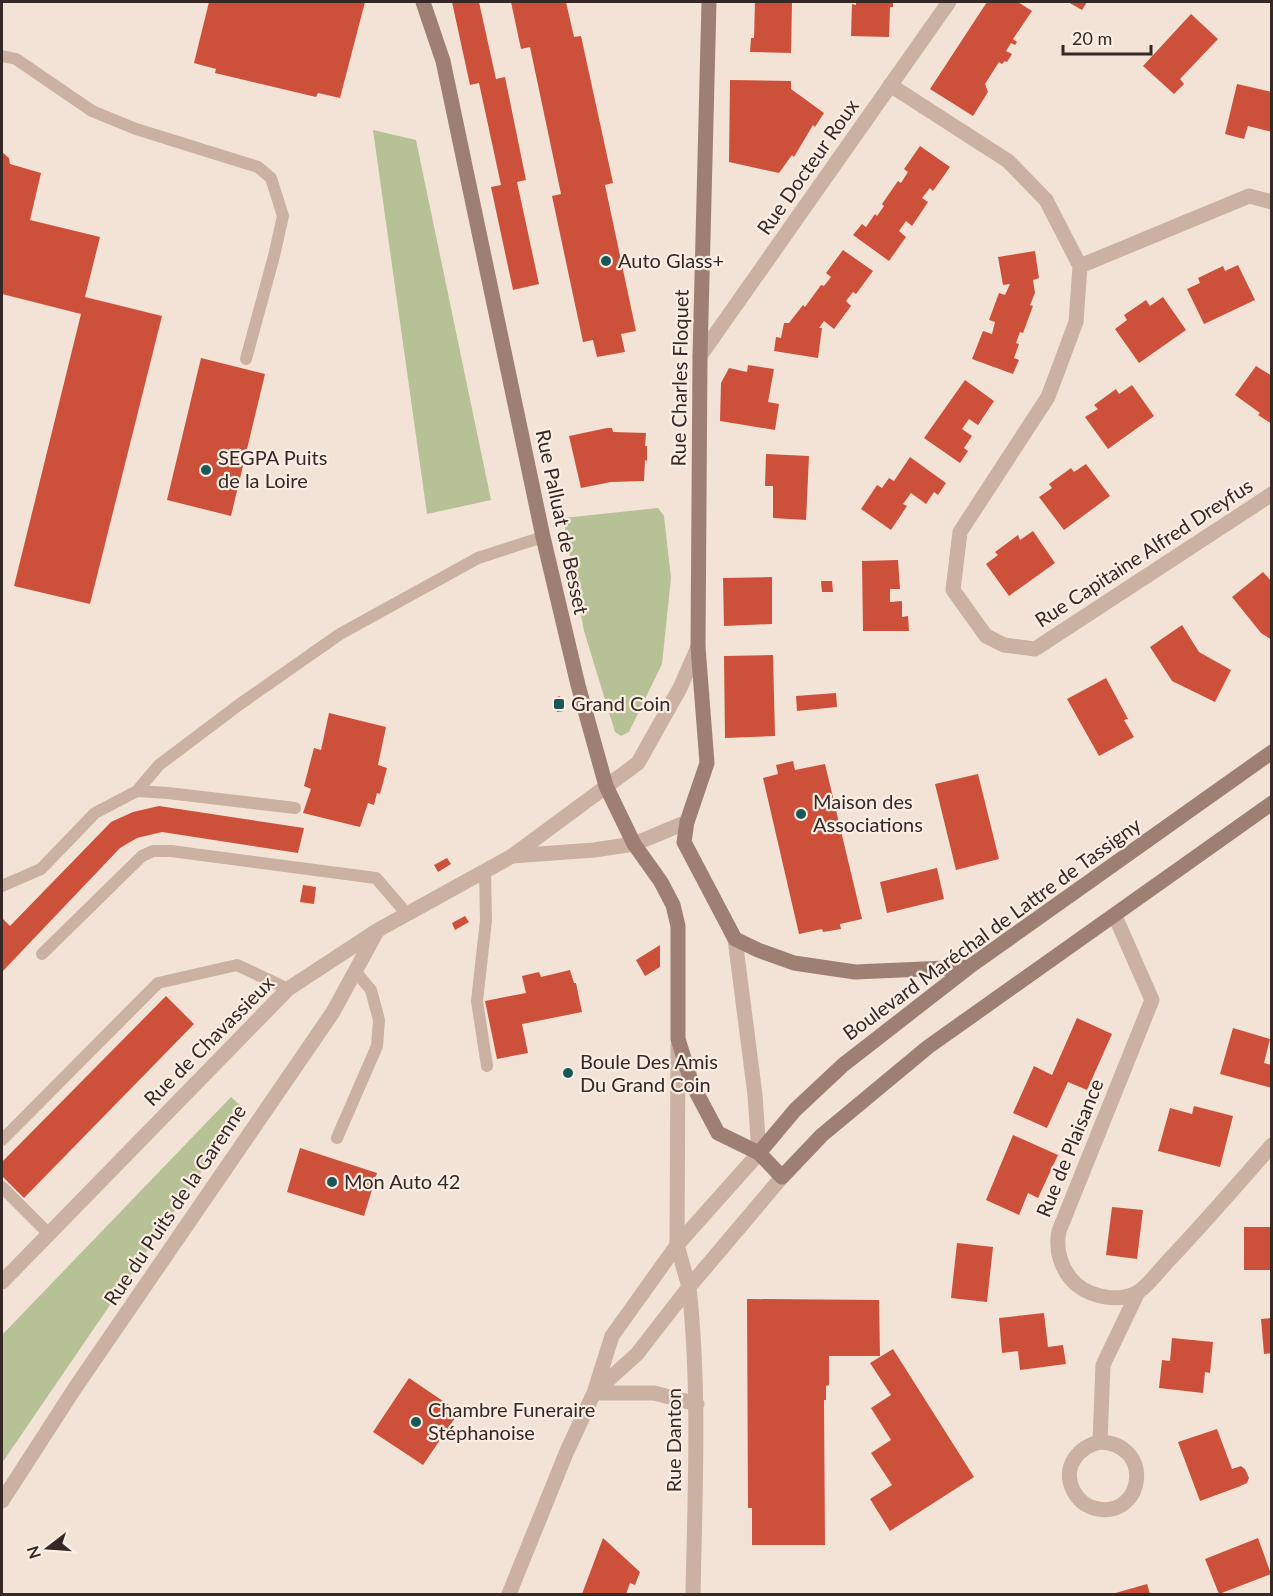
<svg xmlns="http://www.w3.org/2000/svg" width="1273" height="1596" viewBox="0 0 1273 1596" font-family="Lato,sans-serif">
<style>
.green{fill:#b7c196}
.building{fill:#cd513a}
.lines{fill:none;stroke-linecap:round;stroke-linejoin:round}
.service{stroke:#cab1a2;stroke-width:12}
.minor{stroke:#cab1a2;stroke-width:15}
.tertiary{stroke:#cab1a2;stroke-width:15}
.secondary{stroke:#9e7f73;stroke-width:15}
.poi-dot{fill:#195857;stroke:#faede3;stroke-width:2}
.labels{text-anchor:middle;stroke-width:4.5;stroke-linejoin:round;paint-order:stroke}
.street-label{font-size:20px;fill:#352825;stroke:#faede3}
.poi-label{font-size:20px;fill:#352825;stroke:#faede3;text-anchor:start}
</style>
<rect width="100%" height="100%" fill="#f2e3d6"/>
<path class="green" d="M373 130 416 140 491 500 427 514Z
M658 508 664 516 671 578 662 664 629 732 621 736 615 732 584 631 563 518Z
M231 1097 244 1109 2 1463V1335Z"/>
<path class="building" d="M209 2H365L340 98 318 93 316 97 215 73 216 69 194 63Z
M452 2H479L496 79 505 77 526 180 517 182 539 284 513 290 491 187 501 185 479 83 470 85Z
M511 2H566L574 37 581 36 613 183 605 185 636 331 621 334 625 352 597 357 593 340 583 342 552 196 561 194 530 47 521 49Z
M755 2H792L791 53 750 52 751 38H754Z
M856 2H893V7H890L889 37 851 36 852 4 856 5Z
M987 2H1018L1032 11 1013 39 1017 42 1015 45 1011 43 1006 51 1012 54 1007 62 1005 61 1002 64 999 62 985 84 988 92 973 116 930 89Z
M1068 2H1087L1082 10Z
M1191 14 1218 39 1180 79 1184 84 1174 94 1143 66Z
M730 80 791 81V89L824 113 815 127 813 125 794 157 792 155 779 173 729 162Z
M1237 84 1272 92V132L1248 126 1244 139 1225 134Z
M920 146 950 167 933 191 930 188 922 198 928 202 912 226 906 221 899 231 906 237 889 261 853 235 862 224 866 227 875 214 877 216 884 206 882 204 898 181 901 183 908 172 904 169Z
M2 152 9 158 10 164 41 173 30 220 100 237 85 297 162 316 90 604 14 586 81 314 2 294Z
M843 250 873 271 856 294 853 292 846 301 851 306 834 329 824 321 819 328H822L818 358 774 351 776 337 781 338 784 323H789L803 305 805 307 821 285 824 286 831 277 826 273Z
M1035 251 1039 278 1033 280 1035 293 1030 305 1033 306 1023 333 1020 332 1016 343 1019 344 1014 358 1019 360 1013 374 972 359 983 331 992 334 995 322 989 320 999 293 1005 295 1010 284 1003 285 998 257Z
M1238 265 1255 300 1204 324 1187 289 1200 283 1198 278 1223 266 1225 271Z
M1163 297 1186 330 1139 363 1115 329 1127 320 1124 315 1146 300 1150 306Z
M201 358 265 374 231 516 167 500Z
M748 365 774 369 768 402 779 404 775 430 720 421 721 383 729 368 747 372Z
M1256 366 1272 376V424L1258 415 1260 413 1235 395Z
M965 380 994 401 978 425 969 419 962 429 972 436 964 448 968 451 960 463 924 438Z
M1132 385 1154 416 1108 449 1085 417 1098 409 1094 405 1116 389 1119 394Z
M607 428H612L613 432 646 433 645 446H647V461L645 460 644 481 611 482 581 488 569 436Z
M766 454 809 456 806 520 773 518V486H765Z
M910 457 946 483 938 495 934 492 926 504 911 493 903 504 907 506 891 530 861 509 877 485 882 488 889 478 894 481Z
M1086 464 1110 496 1064 530 1039 497 1052 488 1049 484 1071 468 1074 472Z
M1033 531 1055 563 1009 596 986 564 998 555 995 552 1018 535 1020 540Z
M898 560 900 589H890V602L902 601V617L908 616 909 631H863L862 561Z
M1263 572 1272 582V640L1261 633 1232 597Z
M772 577V624L724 626 723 578Z
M821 581H832L833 592H822Z
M1182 625 1199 652 1231 670 1215 702 1172 681 1150 647Z
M773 655 775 736 725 738 724 656Z
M1106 678 1128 719 1124 720 1134 737 1099 756 1067 699Z
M836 693 837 707 797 711 796 696Z
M560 696 564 711 557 712 554 698Z
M329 713 386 727 378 765 387 768 380 794 377 793 374 805 368 803 360 827 303 813 311 789 304 786 314 748 321 750Z
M793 761 795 770 825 764 862 919 840 924 841 929 823 932 822 929 799 934 763 778 778 774 776 765Z
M978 774 999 859 956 870 935 784Z
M159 806 304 828 298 853 162 832 137 838 120 848 2 972V918L10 926 111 822 133 812Z
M447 858 451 864 438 872 434 865Z
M937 868 944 899 887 913 880 882Z
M303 885 316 887 314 904 300 902Z
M465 916 469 922 455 930 452 923Z
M660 945V967L645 976 636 960Z
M570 970 574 983H576L582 1012 522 1024 528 1053 497 1059 485 1001 526 993 522 976 539 972 541 977Z
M166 996 194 1024 24 1198 2 1176V1162Z
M1077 1018 1112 1034 1087 1090 1068 1082 1047 1128 1013 1113 1034 1066 1052 1075Z
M1233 1028 1270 1039 1264 1063 1272 1065V1088L1220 1074Z
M1194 1106 1233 1116 1220 1167 1158 1151 1170 1108 1192 1114Z
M1013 1135 1058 1155 1038 1198 1028 1193 1019 1215 986 1200Z
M300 1148 377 1173 364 1216 287 1192Z
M1112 1207 1143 1210 1137 1259 1106 1255Z
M1244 1227H1272V1270H1244Z
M957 1243 993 1247 987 1302 951 1298Z
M747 1299 879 1300 880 1356H829V1385L826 1386V1400H824L825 1545H752V1508H748Z
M1044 1313 1048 1347 1063 1345 1066 1364 1020 1370 1018 1351 1002 1353 999 1318Z
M1272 1318V1353L1264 1354 1261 1319Z
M1172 1338 1213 1342 1210 1373 1205 1372 1203 1393 1159 1388 1162 1360 1170 1361Z
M893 1349 974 1477 890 1531 870 1499 892 1485 871 1453 891 1440 871 1408 891 1395 870 1363Z
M409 1378 459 1412 423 1465 373 1432Z
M1217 1429 1232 1469 1241 1466 1245 1469 1249 1478 1247 1483 1238 1487 1200 1501 1178 1442Z
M603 1538 640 1572 635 1585 630 1583 626 1594H582Z
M1258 1538 1271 1574 1219 1594 1205 1559Z
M1147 1584 1150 1594H1112Z"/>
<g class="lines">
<path class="service" d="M2 56 16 59 92 111 136 129 258 167 271 178 283 216 274 256 246 359
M137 791 168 793 295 808
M485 872 486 920 477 1001 487 1066
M2 886 41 869 95 813 137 791 159 765 240 704 340 634 478 558 543 537
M42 954 142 856 153 851H171L376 878 407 914
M337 1138 377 1046 379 1020 371 990 355 971
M2 1140 158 983 237 965 288 989
M2 1187 49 1234"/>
<path class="minor" d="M890 85 1008 161 1046 200 1080 266 1076 322 1048 397 960 532 953 590 986 636 1004 645 1035 649 1272 494
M1080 266 1249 196 1272 202
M700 356 949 2
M512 856 594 850 634 844 687 822
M1115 916 1152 1000 1059 1231C1055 1250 1061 1271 1077 1285 1092 1297 1120 1303 1138 1292 1148 1286 1161 1268 1170 1259 1205 1222 1238 1184 1272 1145
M735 939 755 1095 759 1153
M678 1045 677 1245 689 1287
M2 1282 288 989 378 930 512 856 638 763 680 688 698 647
M1100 1442C1154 1444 1144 1517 1098 1509 1086 1507 1078 1500 1073 1490 1062 1467 1078 1447 1100 1442L1103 1365 1138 1292
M2 1501 75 1388 333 1012 376 933"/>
<path class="tertiary" d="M689 1287C700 1389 695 1492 693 1594
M596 1391 637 1354 689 1287 782 1177
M594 1393H654L697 1404
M509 1594 567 1451 594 1393 612 1336 677 1245 759 1153"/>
<path class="secondary" d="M423 2 443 61 543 537 578 685 606 786 634 844 661 882 673 905 678 926V1039L692 1084 718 1133 759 1153 782 1177 822 1135 928 1047 1272 803
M709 2 700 356 698 647 707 763 687 822 684 842 735 939 758 950 794 963 855 972 969 967
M759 1153 795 1110 843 1065 969 967 1272 752"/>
</g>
<g class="poi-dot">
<circle cx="606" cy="261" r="6"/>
<circle cx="206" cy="470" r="6"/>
<rect x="553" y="698" width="12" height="12" rx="3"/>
<circle cx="801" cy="814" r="6"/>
<circle cx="568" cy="1073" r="6"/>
<circle cx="332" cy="1182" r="6"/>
<circle cx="416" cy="1422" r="6"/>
</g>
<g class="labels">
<g class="street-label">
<text transform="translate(808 167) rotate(-55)" y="7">Rue Docteur Roux</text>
<text transform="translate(680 378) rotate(-89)" y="7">Rue Charles Floquet</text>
<text transform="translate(562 522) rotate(78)" y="7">Rue Palluat de Besset</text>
<text transform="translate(1144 553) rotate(-33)" y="7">Rue Capitaine Alfred Dreyfus</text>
<text transform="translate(992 929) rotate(-36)" y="7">Boulevard Maréchal de Lattre de Tassigny</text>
<text transform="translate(209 1041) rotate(-45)" y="7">Rue de Chavassieux</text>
<text transform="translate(1070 1148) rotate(-68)" y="7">Rue de Plaisance</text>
<text transform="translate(175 1205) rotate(-56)" y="7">Rue du Puits de la Garenne</text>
<text transform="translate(674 1440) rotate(-90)" y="7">Rue Danton</text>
</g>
<g class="poi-label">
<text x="618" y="268">Auto Glass+</text>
<text x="218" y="465">SEGPA Puits<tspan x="218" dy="23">de la Loire</tspan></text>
<text x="571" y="711">Grand Coin</text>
<text x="813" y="809">Maison des<tspan x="813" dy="23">Associations</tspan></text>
<text x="580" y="1069">Boule Des Amis<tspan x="580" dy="23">Du Grand Coin</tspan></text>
<text x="344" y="1189">Mon Auto 42</text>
<text x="428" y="1417">Chambre Funeraire<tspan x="428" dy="23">Stéphanoise</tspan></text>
</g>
</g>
<rect width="1273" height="1596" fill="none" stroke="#352825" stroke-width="6"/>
<g transform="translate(48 1548) rotate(253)" stroke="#faede3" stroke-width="4.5" paint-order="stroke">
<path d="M0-4.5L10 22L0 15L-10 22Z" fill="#352825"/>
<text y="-9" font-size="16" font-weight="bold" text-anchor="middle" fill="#352825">N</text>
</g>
<path d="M1063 45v9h88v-9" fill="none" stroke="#352825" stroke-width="3"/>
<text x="1072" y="45" font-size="18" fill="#352825" stroke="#faede3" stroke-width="4.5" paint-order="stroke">20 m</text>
</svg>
